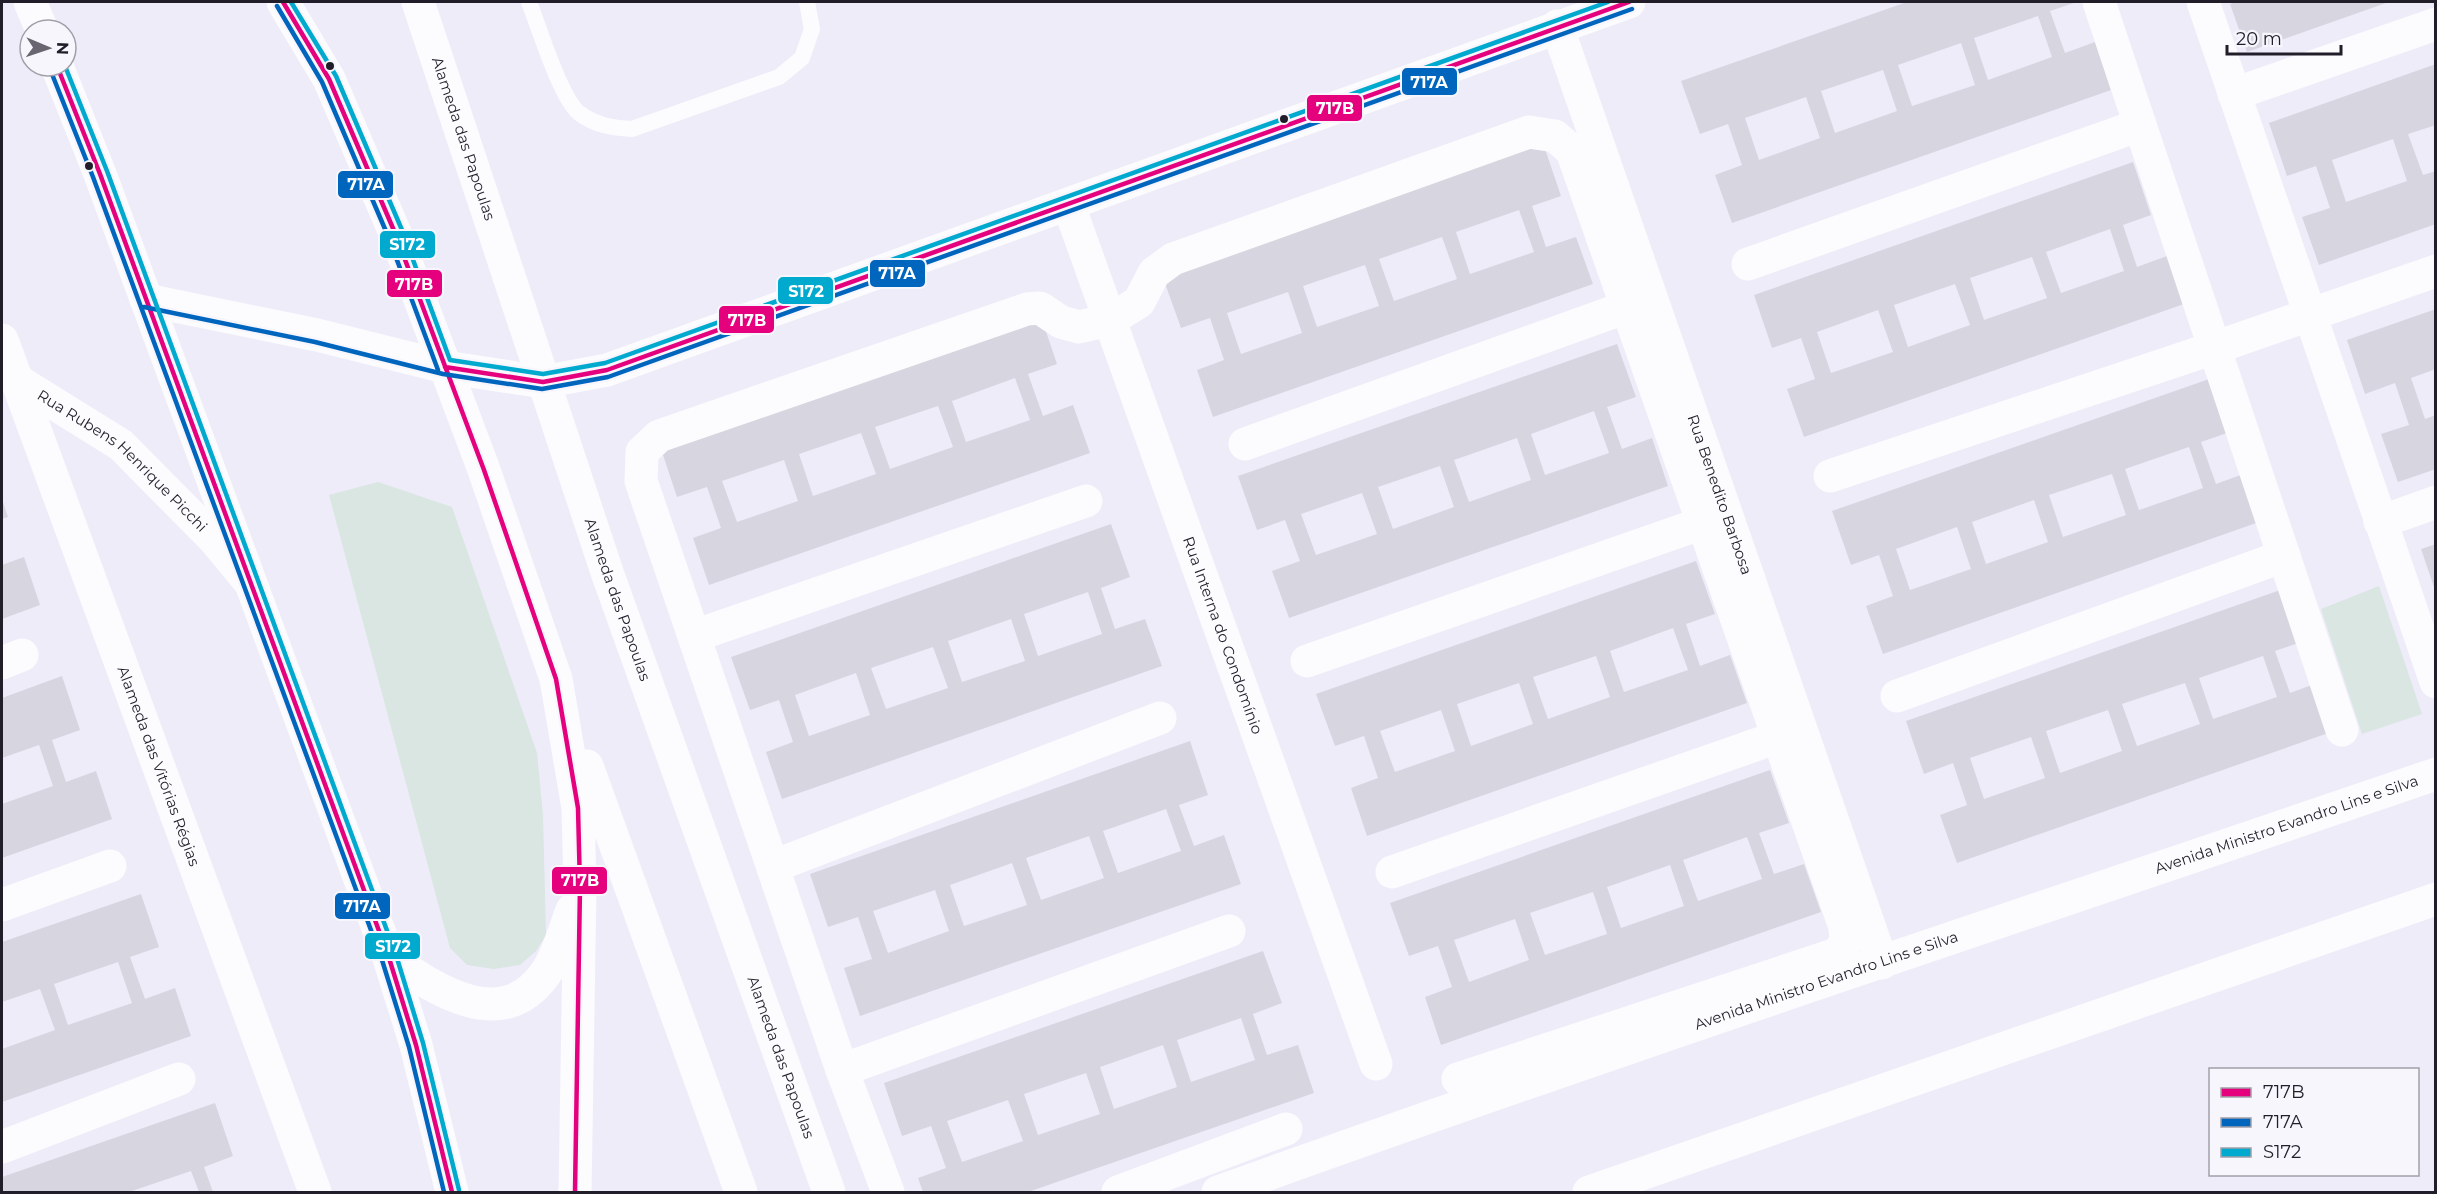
<svg xmlns="http://www.w3.org/2000/svg" width="2437" height="1194" viewBox="0 0 2437 1194" font-family="Montserrat,sans-serif">
<style>
.green{fill:#d9e6e1}
.building{fill:#d7d5e0;fill-rule:evenodd}
.lines{fill:none;stroke-linecap:round;stroke-linejoin:round}
.service{stroke:#fcfcfe;stroke-width:16}
.minor{stroke:#fcfcfe;stroke-width:33}
.tertiary{stroke:#fcfcfe;stroke-width:33}
.secondary{stroke:#fcfcfe;stroke-width:33}
.bus-1-casing{stroke:#f7f6fd;stroke-width:9}
.bus-2-casing{stroke:#f7f6fd;stroke-width:9}
.bus-3-casing{stroke:#f7f6fd;stroke-width:9}
.bus-1{stroke:#e5007d;stroke-width:4.5}
.bus-2{stroke:#0065bd;stroke-width:4.5}
.bus-3{stroke:#00a9ce;stroke-width:4.5}
.bus-dot{fill:#211e2a;stroke:#f7f6fd;stroke-width:2}
.labels{text-anchor:middle;stroke-width:4.5;stroke-linejoin:round;paint-order:stroke}
.street-label{font-size:15px;fill:#211e2a;stroke:#f7f6fd}
.line-badge{stroke:#f7f6fd;stroke-width:2}
.badge-label{font-size:16px;text-anchor:middle;font-weight:bold;fill:#fff}
</style>
<rect width="100%" height="100%" fill="#eeecf9"/>
<path class="green" d="M378 482 452 507 537 753 543 815 546 935 536 951 520 965 494 969 467 965 450 948 329 495Z
M2379 586 2422 714 2362 734 2321 609Z"/>
<path class="building" d="M1907 2H2077L2050 11 2065 53 2095 42 2111 90 1732 223 1715 175 1742 165 1728 124 1700 134 1681 81ZM2038 16 2052 57 1988 80 1974 38ZM1961 43 1975 85 1912 106 1898 65ZM1883 70 1897 111 1835 133 1821 91ZM1806 97 1820 138 1759 160 1745 118Z
M2236 2H2389L2247 52 2230 4Z
M2436 64V125L2408 134 2423 175 2436 171V224L2319 265 2302 217 2330 208 2316 166 2287 176 2269 123ZM2393 139 2407 181 2346 202 2332 160Z
M1543 143 1561 196 1532 206 1546 247 1576 237 1593 284 1213 417 1197 370 1224 360 1210 318 1181 328 1162 275ZM1519 210 1534 252 1470 274 1456 232ZM1442 237 1457 279 1394 301 1379 259ZM1365 265 1379 306 1317 327 1303 286ZM1288 292 1302 333 1241 354 1227 313Z
M2133 162 2151 215 2123 225 2137 267 2167 256 2184 304 1804 437 1787 389 1815 379 1801 338 1772 348 1754 295ZM2110 229 2124 271 2061 293 2046 252ZM2032 257 2047 298 1984 320 1970 278ZM1955 284 1970 325 1908 347 1894 305ZM1878 310 1893 352 1831 373 1817 332Z
M2436 309V369L2411 378 2425 419 2436 415V469L2398 482 2381 434 2409 425 2395 383 2365 394 2347 340Z
M1039 311 1057 364 1028 374 1043 416 1073 405 1090 453 709 585 693 538 721 528 707 487 677 497 659 443ZM1015 378 1030 420 966 442 952 401ZM938 406 953 447 890 469 875 427ZM861 433 876 474 813 496 799 454ZM784 460 798 501 737 522 722 481Z
M1617 344 1636 397 1607 407 1622 449 1652 438 1668 486 1289 618 1272 571 1300 561 1285 520 1257 530 1238 476ZM1594 411 1609 453 1545 475 1531 434ZM1517 438 1531 480 1469 502 1454 460ZM1440 466 1454 507 1393 529 1378 487ZM1362 493 1377 534 1316 555 1301 514Z
M2212 378 2230 432 2201 442 2216 484 2246 473 2262 521 1883 654 1866 606 1893 596 1879 555 1851 565 1832 511ZM2189 447 2203 488 2139 510 2125 469ZM2112 474 2126 515 2063 537 2049 495ZM2034 500 2048 542 1986 564 1972 522ZM1957 527 1971 569 1910 590 1896 549Z
M2 499 8 517 2 519Z
M1111 524 1130 577 1101 588 1115 629 1145 619 1162 666 782 799 766 752 793 742 779 700 750 710 731 657ZM1088 592 1102 634 1038 656 1024 614ZM1011 619 1025 661 962 682 948 641ZM933 647 948 688 886 709 871 668ZM856 673 870 715 809 736 795 695Z
M2436 544V590H2435L2421 549Z
M24 557 40 605 2 619V565Z
M1696 561 1715 614 1686 624 1700 666 1730 655 1747 703 1367 836 1351 788 1378 778 1364 736 1335 746 1316 694ZM1673 628 1688 670 1624 692 1610 651ZM1596 656 1610 697 1548 719 1533 677ZM1519 683 1533 724 1471 746 1457 704ZM1441 710 1455 751 1395 772 1380 731Z
M2286 588 2304 641 2275 651 2290 693 2320 682 2337 730 1957 863 1940 815 1967 805 1953 763 1924 774 1906 721ZM2263 656 2277 697 2213 719 2199 678ZM2185 683 2200 724 2137 746 2122 704ZM2108 710 2122 751 2060 773 2046 731ZM2031 737 2045 778 1984 799 1970 758Z
M62 676 80 730 52 740 66 782 96 771 112 819 2 858V804L53 786 39 745 2 758V698Z
M1190 741 1208 795 1179 805 1194 846 1224 835 1241 884 860 1016 844 968 872 959 858 917 828 927 810 874ZM1166 809 1181 851 1118 873 1103 831ZM1089 836 1104 878 1041 900 1026 858ZM1012 863 1027 905 964 926 950 885ZM935 890 949 931 888 953 873 911Z
M1770 770 1789 823 1759 833 1774 874 1804 864 1821 912 1441 1045 1425 997 1452 987 1438 946 1409 956 1390 903ZM1747 837 1762 879 1698 901 1683 860ZM1670 865 1684 906 1621 928 1607 887ZM1593 892 1607 934 1545 955 1530 913ZM1515 919 1529 960 1469 982 1454 940Z
M141 894 159 947 130 957 145 999 175 988 191 1036 2 1102V1049L55 1030 40 989 2 1002V942ZM118 962 132 1003 68 1025 54 984Z
M1263 951 1282 1003 1253 1014 1267 1055 1298 1045 1314 1093 1028 1192H923L918 1178 946 1168 931 1126 902 1136 884 1083ZM1241 1018 1255 1060 1191 1082 1177 1040ZM1163 1045 1177 1087 1114 1109 1100 1067ZM1086 1073 1100 1114 1038 1135 1024 1094ZM1008 1100 1023 1141 962 1162 947 1121Z
M215 1103 233 1156 204 1167 213 1192H199L191 1171 129 1192H2V1177Z"/>
<g class="lines">
<path class="service" d="M529 2C539 27 560 97 579 113 595 125 612 128 632 129L779 77 802 58 812 29 807 2"/>
<g class="minor">
<path id="s1" d="M418 2 608 575 829 1192"/>
<path d="M2099 2 2342 730"/>
<path d="M2203 2 2436 682"/>
<path id="s2" d="M1557 26 1882 963"/>
<path d="M2234 94 2436 24"/>
<path id="s3" d="M1069 206 1376 1064"/>
<path d="M1748 264 2140 125"/>
<path id="s4" d="M2 340 315 1192"/>
<path d="M445 367 543 382 607 370 1629 2"/>
<path id="s5" d="M18 381 121 445 215 540 248 580"/>
<path d="M1245 444 1627 307"/>
<path d="M1830 476 2214 348 2436 271"/>
<path d="M2380 522 2436 502"/>
<path d="M694 636 1086 501"/>
<path d="M1307 661 1703 523"/>
<path d="M2 663 22 655"/>
<path d="M1897 696 2284 556"/>
<path d="M774 866 1160 718"/>
<path d="M1392 872 1778 737"/>
<path d="M2 905 110 866"/>
<path d="M842 1070 1229 931"/>
<path d="M2 1147 179 1079"/>
<path d="M888 1192 842 1070 641 481 642 452 659 436 1027 309 1040 308 1061 322 1079 327 1110 320 1139 302 1154 273 1173 259 1529 132 1555 136 1572 151 1845 927 1846 942 1837 954 1458 1079"/>
<path d="M1118 1192 1286 1129"/>
</g>
<g class="tertiary">
<path id="s6" d="M1218 1192C1621 1047 2029 913 2436 774"/>
<path d="M1589 1192 2436 899"/>
</g>
<path class="secondary" d="M30 2 42 30
M283 2 329 79 395 233 484 470 556 679 578 808 580 887 575 1192
M57 66 100 174 389 958 416 1045 452 1192
M146 300 317 335 445 367
M587 766 741 1192
M389 958C435 989 501 1035 545 974 558 956 564 931 572 910"/>
<g class="bus-1-casing">
<path id="bus-1" d="M283 2 329 79 395 233 484 470 556 679 578 808 580 887 575 1192
M57 66 100 174 389 958 416 1045 452 1192
M445 367 543 382 607 370 1629 2"/>
</g>
<g class="bus-2-casing">
<path id="bus-2" d="M277 6 322 82 388 236 438 370
M50 69 93 177 382 960 409 1047 444 1192
M144 307 315 342 443 374 542 389 608 377 1632 9"/>
</g>
<g class="bus-3-casing">
<path id="bus-3" d="M291 2 336 76 402 230 450 360 543 374 605 363 1608 2
M65 66 107 171 396 955 423 1043 459 1190"/>
</g>
<use href="#bus-1" class="bus-1"/>
<use href="#bus-2" class="bus-2"/>
<use href="#bus-3" class="bus-3"/>
</g>
<g class="bus-dot">
<circle cx="330" cy="66" r="5"/>
<circle cx="1284" cy="119" r="5"/>
<circle cx="89" cy="166" r="5"/>
</g>
<g class="labels">
<g class="street-label">
<text dy="5" stroke="none"><textPath href="#s1" startOffset="144">Alameda das Papoulas</textPath></text>
<text dy="5" stroke="none"><textPath href="#s5" startOffset="132">Rua Rubens Henrique Picchi</textPath></text>
<text dy="5" stroke="none"><textPath href="#s2" startOffset="496">Rua Benedito Barbosa</textPath></text>
<text dy="5" stroke="none"><textPath href="#s1" startOffset="630">Alameda das Papoulas</textPath></text>
<text dy="5" stroke="none"><textPath href="#s3" startOffset="456">Rua Interna do Condomínio</textPath></text>
<text dy="5" stroke="none"><textPath href="#s4" startOffset="454">Alameda das Vitórias Régias</textPath></text>
<text dy="5" stroke="none"><textPath href="#s6" startOffset="1130">Avenida Ministro Evandro Lins e Silva</textPath></text>
<text dy="5" stroke="none"><textPath href="#s6" startOffset="644">Avenida Ministro Evandro Lins e Silva</textPath></text>
<text dy="5" stroke="none"><textPath href="#s1" startOffset="1116">Alameda das Papoulas</textPath></text>
</g>
</g>
<g class="line-badge">
<rect x="1401" y="67" width="57" height="29" rx="6" fill="#0065bd"/>
<rect x="1306" y="94" width="57" height="28" rx="6" fill="#e5007d"/>
<rect x="337" y="170" width="57" height="29" rx="6" fill="#0065bd"/>
<rect x="379" y="230" width="57" height="29" rx="6" fill="#00a9ce"/>
<rect x="869" y="259" width="57" height="29" rx="6" fill="#0065bd"/>
<rect x="386" y="269" width="57" height="29" rx="6" fill="#e5007d"/>
<rect x="777" y="276" width="57" height="29" rx="6" fill="#00a9ce"/>
<rect x="718" y="305" width="57" height="29" rx="6" fill="#e5007d"/>
<rect x="551" y="866" width="57" height="29" rx="6" fill="#e5007d"/>
<rect x="334" y="892" width="57" height="28" rx="6" fill="#0065bd"/>
<rect x="364" y="932" width="57" height="28" rx="6" fill="#00a9ce"/>
</g>
<g class="badge-label">
<text x="1429" y="88">717A</text>
<text x="1335" y="114">717B</text>
<text x="366" y="190">717A</text>
<text x="407" y="250">S172</text>
<text x="897" y="279">717A</text>
<text x="414" y="290">717B</text>
<text x="806" y="297">S172</text>
<text x="747" y="326">717B</text>
<text x="580" y="886">717B</text>
<text x="362" y="912">717A</text>
<text x="393" y="952">S172</text>
</g>
<rect width="2437" height="1194" fill="none" stroke="#211e2a" stroke-width="6"/>
<rect x="2209" y="1068" width="210" height="108" fill="#f7f6fd" stroke="#a1a0a9" stroke-width="1.5"/>
<rect x="2221" y="1088" width="30" height="9" fill="#e5007d" stroke="#a1a0a9" stroke-width="1.5"/>
<text x="2263" y="1098" font-size="18" fill="#211e2a">717B</text>
<rect x="2221" y="1118" width="30" height="9" fill="#0065bd" stroke="#a1a0a9" stroke-width="1.5"/>
<text x="2263" y="1128" font-size="18" fill="#211e2a">717A</text>
<rect x="2221" y="1148" width="30" height="9" fill="#00a9ce" stroke="#a1a0a9" stroke-width="1.5"/>
<text x="2263" y="1158" font-size="18" fill="#211e2a">S172</text>
<g transform="translate(48 48) rotate(92)"><circle r="28" fill="#f7f6fd" stroke="#a1a0a9" stroke-width="1.5"/>
<path d="M0-4.5L10 22L0 15L-10 22Z" fill="#696672"/>
<text y="-9" font-size="16" font-weight="bold" text-anchor="middle" fill="#211e2a">N</text>
</g>
<path d="M2227 45v9h114v-9" fill="none" stroke="#211e2a" stroke-width="3"/>
<text x="2236" y="45" font-size="18" fill="#211e2a" stroke="#f7f6fd" stroke-width="4.5" paint-order="stroke">20 m</text>
</svg>
